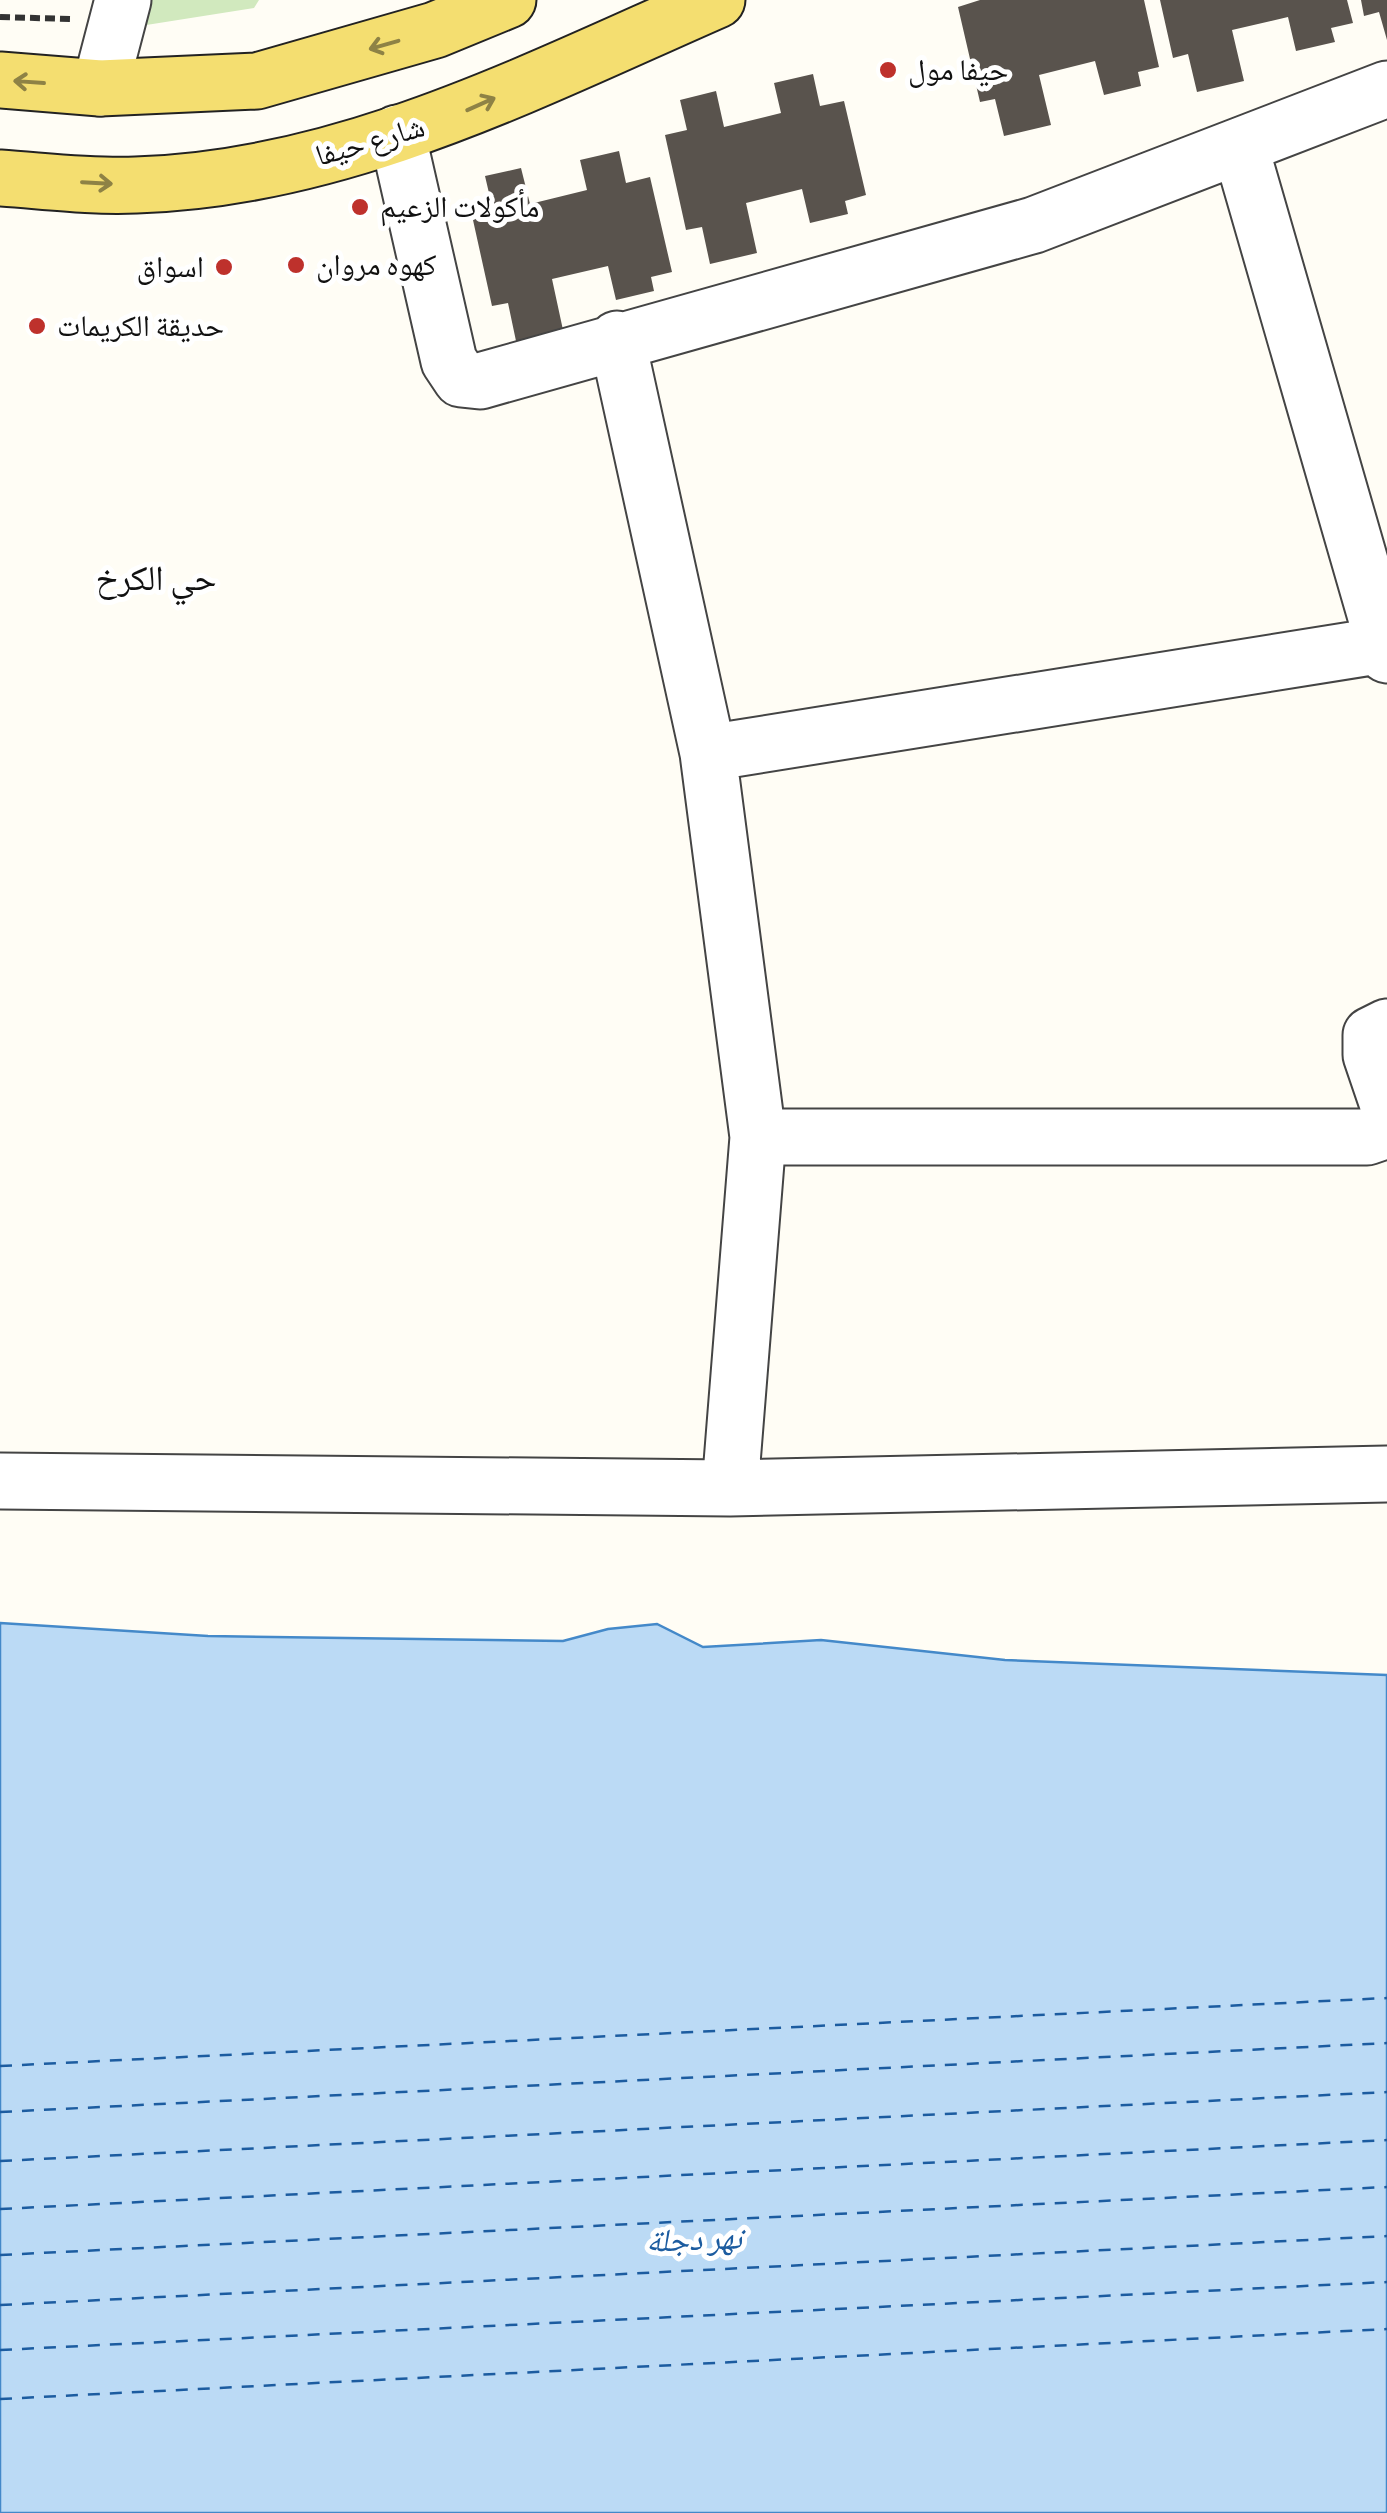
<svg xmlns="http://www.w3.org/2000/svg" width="1387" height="2513" viewBox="0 0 1387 2513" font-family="'Crimson Pro','Noto Naskh Arabic',serif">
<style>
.green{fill:#d1e9be}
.water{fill:#bbdaf5;stroke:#4489c9;stroke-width:2.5}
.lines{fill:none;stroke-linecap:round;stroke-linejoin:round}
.ferry{stroke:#1c5ca0;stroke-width:2.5;stroke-dasharray:12 10;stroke-linecap:butt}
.building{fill:#59534d}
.minor-casing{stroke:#444;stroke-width:59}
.major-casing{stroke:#222;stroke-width:59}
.path{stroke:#333;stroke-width:6;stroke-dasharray:10 5;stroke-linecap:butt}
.minor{stroke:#fff;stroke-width:55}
.major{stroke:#f4de70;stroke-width:55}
.oneway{stroke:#8e8245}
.poi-dot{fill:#be312c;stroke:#fff;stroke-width:4}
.labels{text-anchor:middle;stroke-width:10;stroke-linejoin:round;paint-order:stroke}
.poi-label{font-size:30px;fill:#111;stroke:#fff;text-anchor:start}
.street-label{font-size:30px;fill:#111;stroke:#fff}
.water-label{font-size:32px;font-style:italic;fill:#1c5ca0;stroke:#fff}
.quarter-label{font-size:35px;fill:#111;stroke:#fff}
</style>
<rect width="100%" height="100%" fill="#fffdf5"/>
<path class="green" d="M149 0H259L254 8 140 26Z"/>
<path class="water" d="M0 1623 208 1636 563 1641 608 1629 657 1624 703 1647 821 1640 1005 1660 1387 1675V2513H0Z"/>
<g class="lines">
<path class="ferry" d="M0 2066 1387 1998
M0 2112 1387 2043
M0 2161 1387 2092
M0 2209 1387 2140
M0 2255 1387 2187
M0 2305 1387 2236
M0 2350 1387 2282
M0 2399 1387 2329"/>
</g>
<path class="building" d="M980 0H1144L1159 67 1138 72 1141 86 1104 95 1095 61 1039 75 1051 125 1004 136 995 99 980 102 958 7Z
M1160 0H1347L1353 23 1331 28 1335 42 1296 51 1288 17 1232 30 1244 81 1197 92 1188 54 1173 58Z
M1361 0H1387V40L1379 12 1364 16Z
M813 74 820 106 844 101 866 195 845 201 848 214 810 223 802 189 746 203 757 253 710 264 702 227 686 230 665 135 687 130 680 100 716 91 724 127 781 113 774 83Z
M619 151 626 183 650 177 672 272 651 277 654 291 616 300 608 266 552 279 563 330 516 341 508 303 492 306 471 211 492 206 485 176 521 168 530 204 587 190 580 160Z"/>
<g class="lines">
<g class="minor-casing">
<path id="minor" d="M100 88 123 0
M397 133 449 361 461 379 480 381 1034 225 1387 89
M1240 146 1387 655
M617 339 708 753 758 1137 730 1488
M708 753 1384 645
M1387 1027 1371 1035V1055L1387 1102
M758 1137H1367L1387 1130
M0 1481 730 1488 1387 1474"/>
</g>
<g class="major-casing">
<path id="major" d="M0 80 100 88 257 81 435 30 508 0
M0 178C45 181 91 187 136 185 343 179 532 81 717 0"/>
</g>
<path class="path" d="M0 17 71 19"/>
<use href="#minor" class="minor"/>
<use href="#major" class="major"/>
</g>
<defs><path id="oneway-shaft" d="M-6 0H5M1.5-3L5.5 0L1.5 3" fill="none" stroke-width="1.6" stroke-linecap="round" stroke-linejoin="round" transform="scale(2.5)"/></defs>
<g class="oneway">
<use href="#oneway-shaft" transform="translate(384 45) rotate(164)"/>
<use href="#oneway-shaft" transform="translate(29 82) rotate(-176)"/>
<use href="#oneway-shaft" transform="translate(481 104) rotate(-24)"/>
<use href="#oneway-shaft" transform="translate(97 183) rotate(3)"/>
</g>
<g class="poi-dot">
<circle cx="888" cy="70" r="10"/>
<circle cx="360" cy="207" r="10"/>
<circle cx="296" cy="265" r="10"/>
<circle cx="224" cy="267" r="10"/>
<circle cx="37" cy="326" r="10"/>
</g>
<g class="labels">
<g class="poi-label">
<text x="908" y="80">حيفا مول</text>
<text x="380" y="217">مأكولات الزعيم</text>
<text x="316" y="275">كهوه مروان</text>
<text x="204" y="277" text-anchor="end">اسواق</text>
<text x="57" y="336">حديقة الكريمات</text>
</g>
<g class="street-label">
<text transform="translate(370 141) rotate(-16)" y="10">شارع حيفا</text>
</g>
<g class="water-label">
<text transform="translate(694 2239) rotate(-2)" y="11">نهر دجلة</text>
</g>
<g class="quarter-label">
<text x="156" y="590">حي الكرخ</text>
</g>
</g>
</svg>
